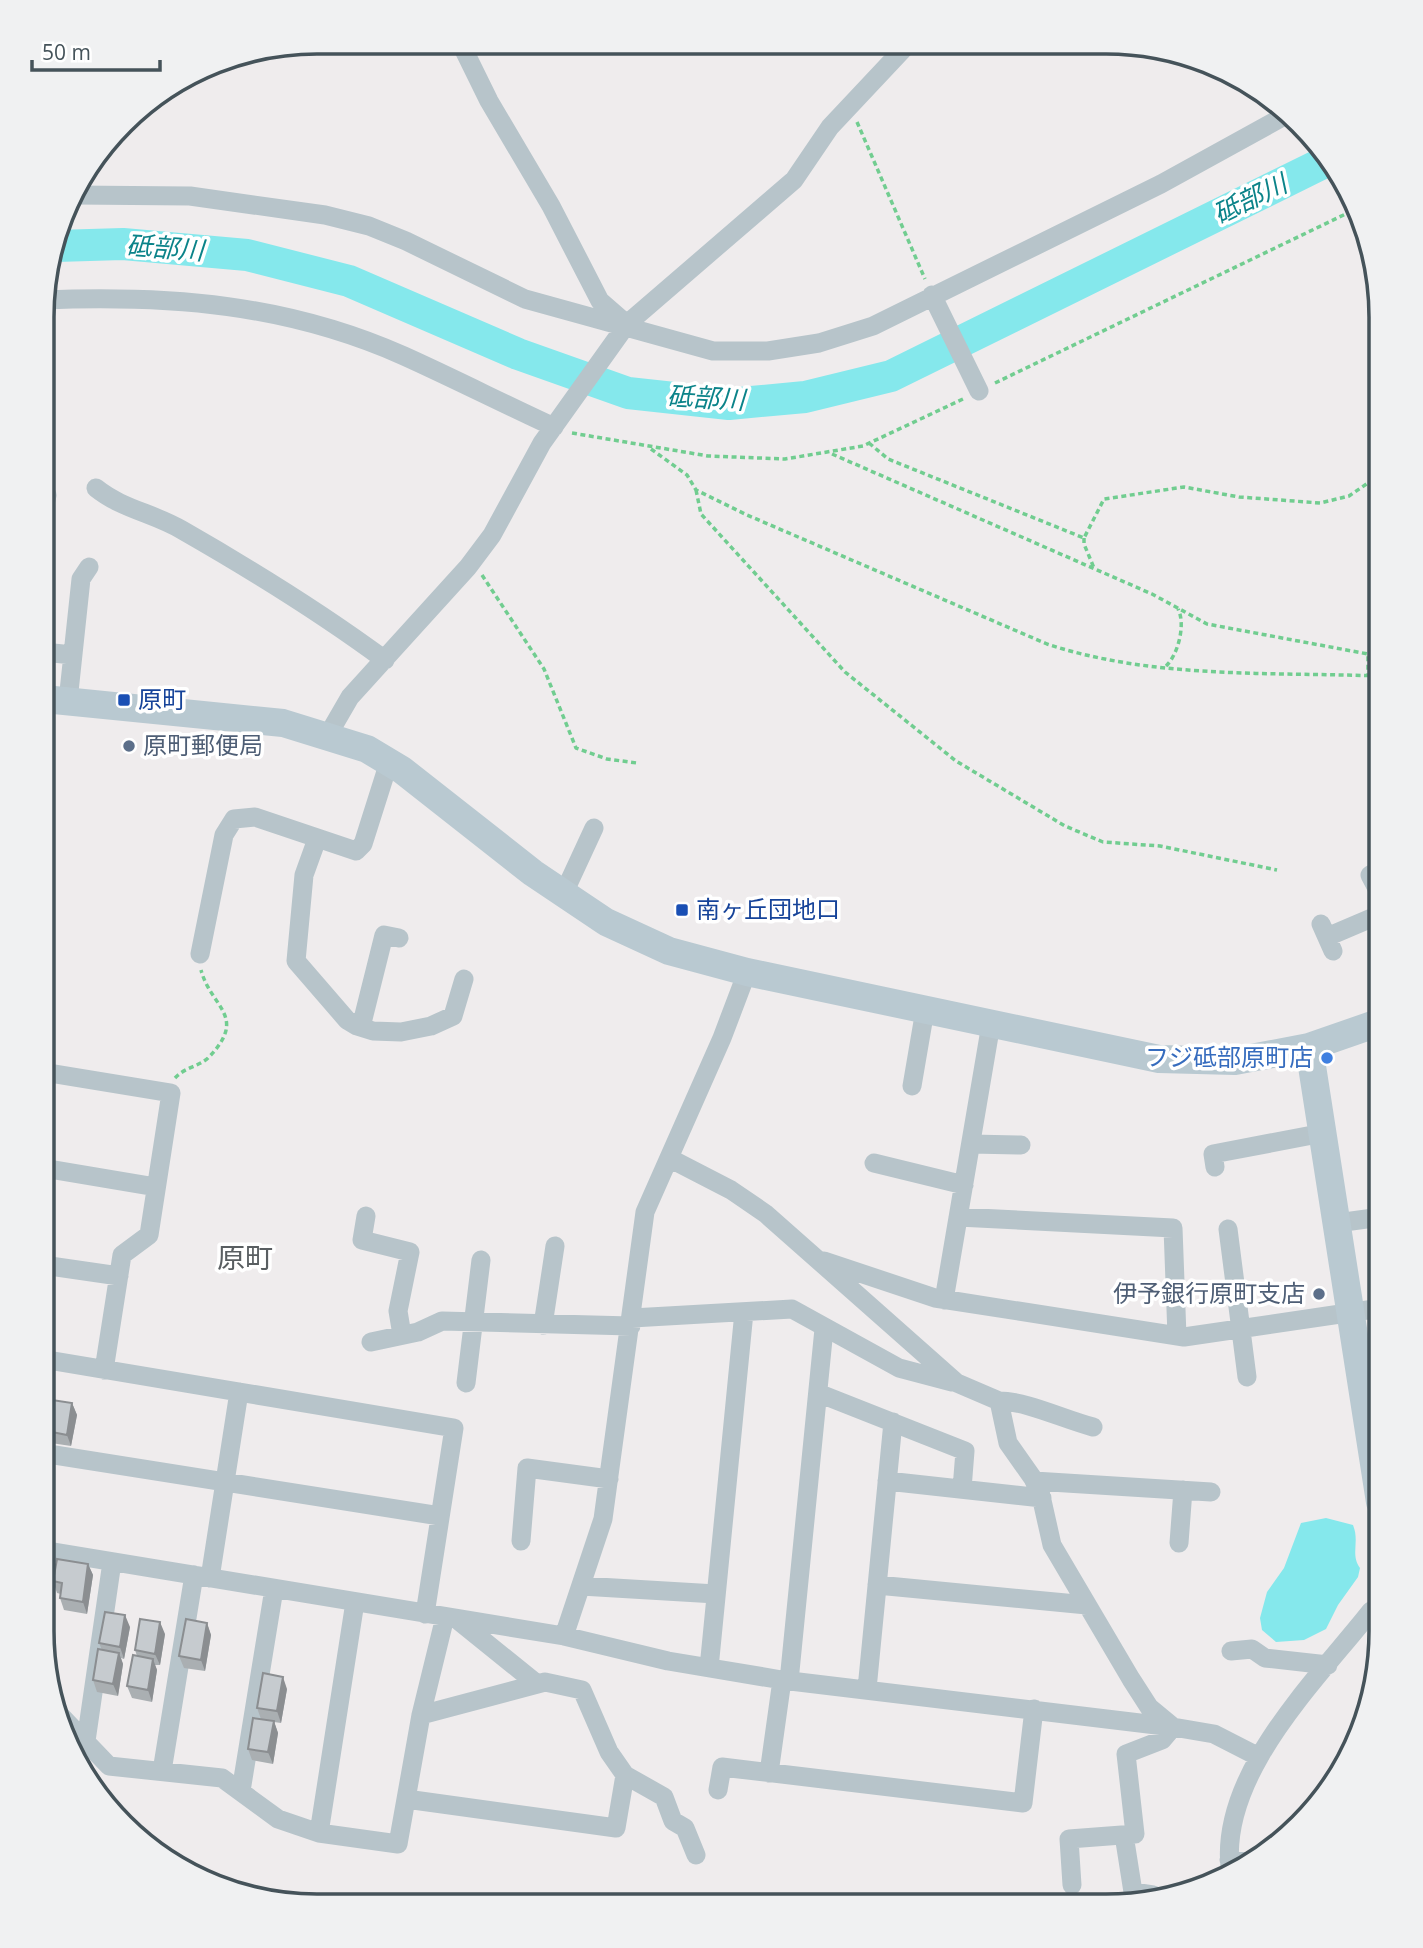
<svg xmlns="http://www.w3.org/2000/svg" width="1423" height="1948" viewBox="0 0 1423 1948" font-family="'Open Sans','Noto Sans JP',sans-serif">
<style>
.water{fill:#85e8ec}
.lines{fill:none;stroke-linecap:round;stroke-linejoin:round}
.river{stroke:#85e8ec;stroke-width:32}
.path{stroke:#71cd90;stroke-width:3.5;stroke-dasharray:5 3.5;stroke-linecap:butt}
.street{stroke:#b7c4ca;stroke-width:19}
.secondary{stroke:#b9c9d1;stroke-width:28}
.wall{fill:#aaafb2}
.shaded-wall{fill:#8b8e91}
.building{fill:#c6cbcf;stroke:#8b8e91;stroke-width:2}
.transit-dot{fill:#1a4fb4;stroke:#fff;stroke-width:2.5}
.service-dot{fill:#5c6f8a;stroke:#fff;stroke-width:2.5}
.shop-dot{fill:#3f7fe0;stroke:#fff;stroke-width:2.5}
.labels{text-anchor:middle;stroke-width:7;stroke-linejoin:round;paint-order:stroke}
.transit-label{font-size:24px;fill:#164399;stroke:#fff;text-anchor:start}
.service-label{font-size:24px;fill:#4e5e75;stroke:#fff;text-anchor:start}
.shop-label{font-size:24px;fill:#366cbe;stroke:#fff;text-anchor:end}
.water-label{font-size:26px;font-style:italic;fill:#0b8389;stroke:#fff}
.quarter-label{font-size:28px;fill:#595e61;stroke:#fff}
.rim{fill:none;stroke:#45535a;stroke-width:3.5}
</style>
<rect width="100%" height="100%" fill="#efeced"/>
<path class="water" d="M1326 1518 1353 1525C1360 1542 1350 1554 1360 1568L1358 1577 1338 1605 1326 1629 1304 1640 1276 1642 1262 1630 1260 1618 1267 1592 1284 1568 1301 1523Z"/>
<g class="lines">
<path class="river" d="M56 246 123 244 247 255 349 281 518 354 628 393 729 404 805 397 891 376 1329 160"/>
<path class="path" d="M857 122 925 279
M995 383 1356 209
M572 433 708 456 785 459 863 446 963 399
M869 443 888 459 1084 538 1104 499 1184 487 1239 497 1320 503 1349 496 1381 474
M651 449 687 475 696 490 747 515 1047 644C1153 679 1270 672 1381 676
M832 454 1152 594 1207 624 1368 654V676
M696 490 701 514 845 672 956 761 1065 826 1103 842 1160 846 1277 870
M1084 538V544L1094 568
M482 575 544 669 576 748 607 759 637 763
M1166 666C1178 655 1186 624 1178 609
M175 1078C185 1067 198 1067 208 1058 249 1016 211 1008 201 970"/>
<path class="street" d="M460 42 489 101 551 206 600 301 623 321
M74 195 190 196 325 215 369 226 406 241 525 299 713 351H768L819 343 873 326 1161 184 1288 114
M932 295 979 391
M44 300C171 295 287 304 404 356 455 379 504 404 554 427
M96 488C122 509 153 513 182 530 252 570 320 612 385 660
M44 509 47 495
M44 652 72 655
M68 701 81 579 89 567
M328 735 350 697 468 567 492 535 542 443 627 324 794 180 830 127 908 44
M317 839 304 875 296 961 347 1020 357 1026 373 1031 401 1032 431 1026 453 1016 464 979
M1379 870 1370 875 1381 896
M563 895 594 828
M1321 924 1333 951
M1327 937 1381 914
M200 954 224 835 234 819 255 817 356 851 363 844 389 762
M361 1027 384 935 399 938
M43 1072 171 1093 149 1235 122 1255 104 1370
M912 1086 925 1010
M971 1144 1021 1145
M669 1158 731 1190 766 1214 957 1383 999 1401 1008 1443 1039 1487 1052 1545 1131 1679 1149 1707 1172 1726
M874 1163 964 1185
M1215 1167 1213 1154 1323 1133
M43 1168 156 1187
M366 1216 362 1240 410 1252 398 1311 402 1335
M958 1217 1173 1228 1177 1336
M1337 1223 1381 1217
M1228 1229 1247 1377
M824 1261 935 1298 1184 1337 1381 1308
M43 1265 119 1276
M944 1300 991 1024
M632 1318 792 1309 899 1368 952 1382
M543 1325 555 1246
M371 1342 418 1332 442 1321 631 1326
M42 1359 454 1428 425 1614
M466 1383 481 1260
M818 1393 965 1451 962 1489
M999 1401C1026 1401 1063 1419 1093 1427
M42 1453 440 1516
M887 1481 1042 1498
M1034 1481 1211 1492
M521 1541 527 1468 609 1479
M1179 1543 1183 1490
M42 1550 564 1636 668 1661 782 1680 1173 1727 1214 1734 1257 1756
M210 1578 239 1392
M877 1585 1087 1605
M581 1586 716 1594
M459 1621 537 1684
M564 1636 603 1519 645 1212 722 1038 747 972
M1231 1651 1252 1649 1265 1658 1328 1665
M709 1668 744 1312
M789 1681 824 1329
M867 1689 893 1422
M421 1715 545 1682 582 1690 609 1752 625 1775 664 1797 673 1821 685 1828 696 1855
M62 1717 109 1766 222 1778 278 1819 319 1833 398 1844 421 1715 445 1617
M86 1741 112 1562
M162 1771 194 1575
M769 1773 782 1680
M718 1790 722 1767 1023 1803 1034 1709
M241 1791 274 1589
M406 1799 616 1828 625 1775
M319 1833 355 1602
M1124 1835 1133 1892 1153 1895
M1229 1860 1252 1862
M1231 1875C1215 1778 1315 1682 1371 1611L1380 1607
M1072 1885 1069 1839 1135 1834 1126 1754 1162 1740 1173 1727"/>
<path class="secondary" d="M44 699 283 723 367 749 402 770 533 873 606 922 669 951 747 972 1159 1059 1235 1061 1309 1047 1381 1022
M1309 1047 1380 1502"/>
</g>
<path class="wall" d="M72 1403 77 1415 71 1446 51 1443 47 1431Z
M88 1564 93 1575 87 1614 64 1610 60 1598 61 1594 57 1593 53 1581Z
M207 1623 211 1635 205 1671 184 1668 179 1656Z
M130 1627 124 1659 121 1658 123 1664 118 1696 97 1692 93 1680 102 1650 99 1643Z
M165 1634 160 1665H155L157 1670 152 1702 132 1698 127 1686 137 1656 135 1650Z
M287 1689 281 1723 274 1722 278 1733 273 1764 252 1760 248 1749 261 1719 257 1708Z"/>
<path class="shaded-wall" d="M72 1403 77 1415 71 1446 67 1435Z
M88 1564 93 1575 87 1614 83 1602Z
M125 1615 130 1627 124 1659 120 1647Z
M160 1622 165 1634 160 1665 155 1654Z
M207 1623 211 1635 205 1671 201 1660Z
M119 1653 123 1664 118 1696 113 1684Z
M153 1659 157 1670 152 1702 148 1690Z
M283 1677 287 1689 281 1723 277 1711Z
M274 1721 278 1733 273 1764 268 1752Z"/>
<path class="building" d="M52 1400 72 1403 67 1435 47 1431Z
M57 1559 88 1564 83 1602 60 1598 62 1583 53 1581Z
M105 1612 125 1615 120 1647 99 1643Z
M140 1619 160 1622 155 1654 135 1650Z
M186 1619 207 1623 201 1660 179 1656Z
M98 1649 119 1653 113 1684 93 1680Z
M133 1655 153 1659 148 1690 127 1686Z
M263 1673 283 1677 277 1711 257 1708Z
M253 1718 274 1721 268 1752 248 1749Z"/>
<g class="transit-dot">
<rect x="117" y="693" width="14" height="14" rx="3.5"/>
<rect x="675" y="903" width="14" height="14" rx="3.5"/>
</g>
<g class="service-dot">
<circle cx="129" cy="746" r="7"/>
<circle cx="1319" cy="1294" r="7"/>
</g>
<circle class="shop-dot" cx="1327" cy="1058" r="7"/>
<g class="labels">
<g class="transit-label">
<text x="138" y="708">原町</text>
<text x="696" y="918">南ヶ丘団地口</text>
</g>
<g class="service-label">
<text x="143" y="754">原町郵便局</text>
<text x="1305" y="1302" text-anchor="end">伊予銀行原町支店</text>
</g>
<g class="shop-label">
<text x="1313" y="1066">フジ砥部原町店</text>
</g>
<g class="water-label">
<text transform="translate(1250 199) rotate(-26)" y="9">砥部川</text>
<text transform="translate(165 248) rotate(4)" y="9">砥部川</text>
<text transform="translate(706 398) rotate(3)" y="9">砥部川</text>
</g>
<g class="quarter-label">
<text x="245" y="1268">原町</text>
</g>
</g>
<path d="M0 0H1423V1948H0ZM317 54H1106A263 263 0 0 1 1369 317V1631A263 263 0 0 1 1106 1894H317A263 263 0 0 1 54 1631V317A263 263 0 0 1 317 54Z" fill="#f0f1f2" fill-rule="evenodd"/>
<path class="rim" d="M317 54H1106A263 263 0 0 1 1369 317V1631A263 263 0 0 1 1106 1894H317A263 263 0 0 1 54 1631V317A263 263 0 0 1 317 54Z"/>
<path d="M32 60v10h128v-10" fill="none" stroke="#45535a" stroke-width="3.5"/>
<text x="42" y="60" font-size="21" fill="#45535a" stroke="#ffffff" stroke-width="5" paint-order="stroke">50 m</text>
</svg>
